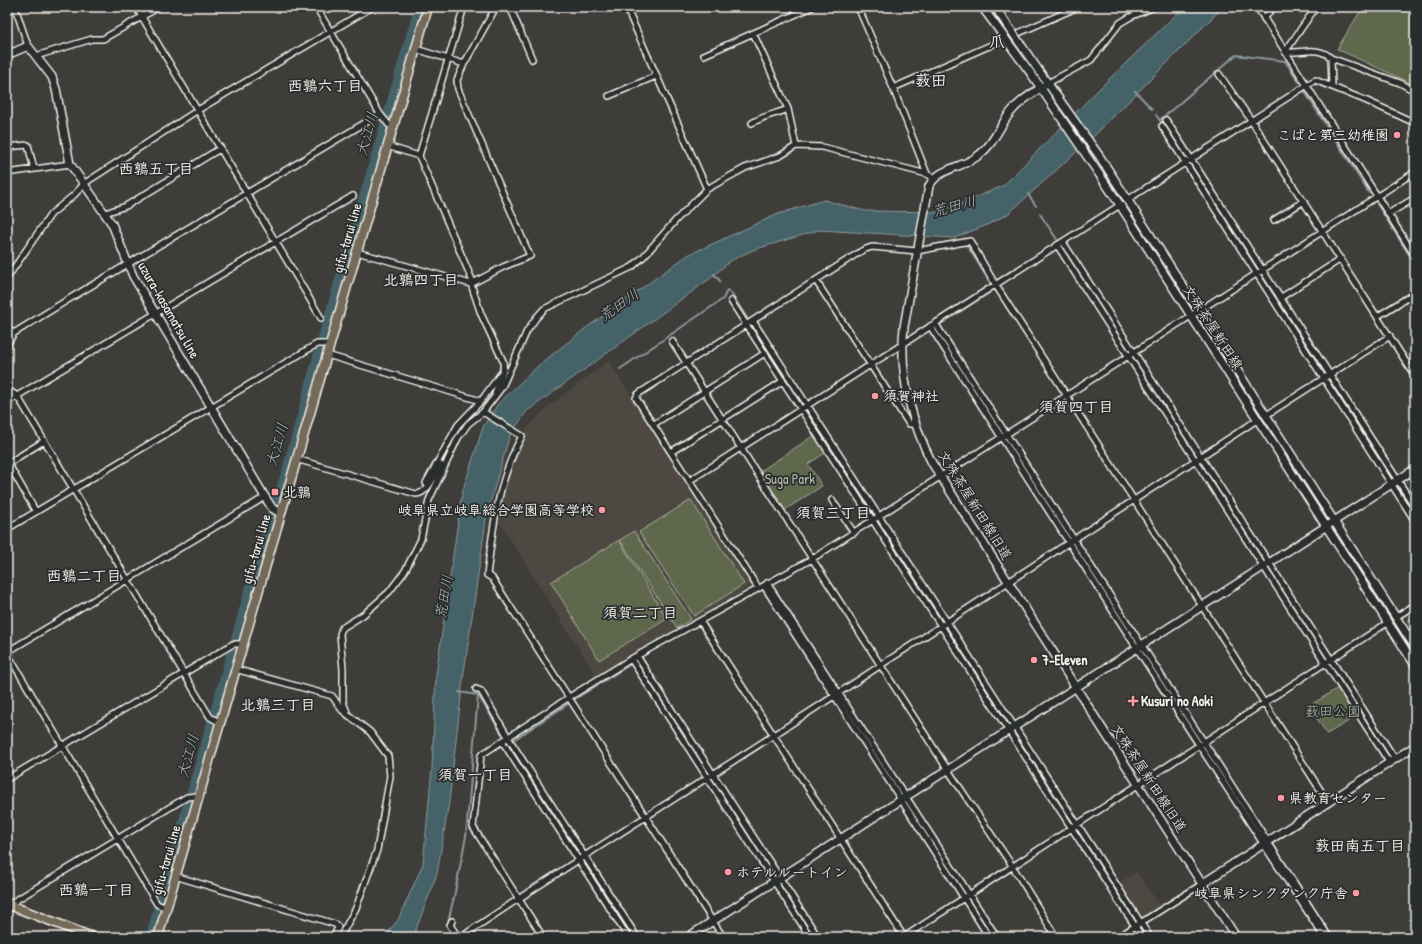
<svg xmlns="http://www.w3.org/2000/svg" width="1422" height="944" viewBox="0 0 1422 944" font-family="'Patrick Hand','Klee One',sans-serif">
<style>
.built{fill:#4d4842}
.green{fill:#5e674d;stroke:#a9ac9a}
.water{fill:#456269;stroke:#8b9b9c}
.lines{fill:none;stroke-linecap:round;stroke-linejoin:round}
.stream{stroke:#8b9b9c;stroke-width:2}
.river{stroke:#456269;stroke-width:11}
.street-casing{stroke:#f4f1e8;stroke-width:8}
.secondary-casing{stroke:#f4f1e8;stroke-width:10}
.primary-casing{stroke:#f4f1e8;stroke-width:11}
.street{stroke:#2a2d2e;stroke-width:5}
.secondary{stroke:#2a2d2e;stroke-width:7}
.primary{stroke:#736b5a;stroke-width:8}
.secondary-bridge-casing{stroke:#f4f1e8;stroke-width:10;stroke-linecap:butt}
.secondary-bridge{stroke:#2a2d2e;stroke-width:7}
.poi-dot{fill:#ff9aa2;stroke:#2a2d2e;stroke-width:1.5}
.labels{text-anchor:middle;stroke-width:3.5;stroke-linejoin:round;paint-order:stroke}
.poi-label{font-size:14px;font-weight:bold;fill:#f4f1e8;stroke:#2a2d2e;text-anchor:start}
.street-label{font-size:14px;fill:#f4f1e8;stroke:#2a2d2e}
.park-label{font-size:14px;fill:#b8baaa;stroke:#2a2d2e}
.neighbourhood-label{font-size:15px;font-weight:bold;fill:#f4f1e8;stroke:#2a2d2e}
.water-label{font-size:15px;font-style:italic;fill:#aeb8b5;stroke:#2a2d2e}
.quarter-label{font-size:16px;font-weight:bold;fill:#f4f1e8;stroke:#2a2d2e}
</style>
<rect width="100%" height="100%" fill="#3f3d3a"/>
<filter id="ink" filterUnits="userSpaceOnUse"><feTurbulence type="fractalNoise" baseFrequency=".025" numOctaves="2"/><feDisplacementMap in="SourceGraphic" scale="8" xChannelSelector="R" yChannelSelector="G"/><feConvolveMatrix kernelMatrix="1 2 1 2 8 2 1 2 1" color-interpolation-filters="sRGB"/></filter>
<g filter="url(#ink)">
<path class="built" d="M609 361 752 586 596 676 500 523 501 498 511 463 526 429 550 405Z
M1415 613V635L1405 620Z
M1137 872 1160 906 1144 916 1135 907 1119 883Z"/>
<path class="green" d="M1363 7H1415V85L1337 49Z
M816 434 827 452 808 464 822 486 783 511 759 472Z
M691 500 744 584 694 616 639 532Z
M634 531 691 619 677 628 620 540Z
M619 540 667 619 599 660 551 582Z
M1338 688 1357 716 1327 734 1309 706Z"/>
<path class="water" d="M1184 7H1223L1095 135 1008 214 985 226 954 238 819 230 753 250 730 261 711 278 527 411 510 435 487 513 463 679 449 802 437 874 413 937H384L398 920 423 864 432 769 436 675 462 493 483 427 498 404 539 365 586 328 688 255 778 214 824 200 865 211 940 212 1003 186 1101 87Z"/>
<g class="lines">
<path class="stream" d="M1135 91 1152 109
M1305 92 1369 193
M1156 115 1185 156
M1161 119 1236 55 1285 61 1299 82
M1191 165 1257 269
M1028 194 1036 206
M1377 204 1415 264
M1040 214 1058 241
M967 245 989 281
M1064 250 1128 350
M714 274 720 281
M1263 277 1325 375
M727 290 731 293 749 321
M941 324 989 293
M752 325 803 405
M938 334 1001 431
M1135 360 1196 455
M620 369 723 299 727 290
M1328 379 1391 477
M806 410 858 490
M1007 441 1068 536
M1202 464 1263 559
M1398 488 1415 514
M866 502 874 515
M878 521 944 622
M1074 546 1123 621
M1270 570 1326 657
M947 627 1008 723
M636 662 708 774
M1332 667 1389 755
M459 692 478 695 502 734
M575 699 631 664
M1015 734 1074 823
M512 741 568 704
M509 744 579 854
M711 778 773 875
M1076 828 1135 919
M585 863 633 937
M780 885 814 937
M970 903 976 912
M1140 928 1146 937
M454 937 447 926 454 897 466 836 478 695"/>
<path class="river" d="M151 937 271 518 287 473 325 333 420 7"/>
<g class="street-casing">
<path id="street" d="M15 7 28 46
M136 7 321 318
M316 7 380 114 389 125 393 126
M510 7 532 59
M626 7 707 189
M858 7 893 88 927 174
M1257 7 1415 256
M1264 19 1273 7
M753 33 788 109 796 146
M416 49 464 64 457 80 458 89 530 256 503 267 471 284
M1285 52C1301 54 1318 45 1331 58L1332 87
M1285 52 1316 7
M704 55 812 7
M36 56 92 39H103L159 7
M1331 58 1400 83 1415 91
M464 64 496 7
M1219 74 1251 120 1415 376
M1048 83 1091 60 1120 23 1130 17 1154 7
M893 88 1078 7
M609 96 656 76
M1166 120 1415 507
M752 123C763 116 776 114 788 109
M1162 126 1415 521
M387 146 419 156 464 7
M7 147 28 145 34 169
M419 156 473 282
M7 173 70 164
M1127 200 1315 80 1367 101 1415 123
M105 213 126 206 221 148
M1388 214 1415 198
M1274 220 1304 201
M1063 242 1395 759
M1057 245 1389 762
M357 252 471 284
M7 278 51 214 74 195 85 183 198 110 372 7
M816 281 909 424H915
M471 284 481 314 503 361C505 373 498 382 495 394
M1280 298 1341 259
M731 301 1142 937
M1378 316 1415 293
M753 321 1150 937
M935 323 1329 937
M930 326 1199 745 1324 937
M7 329 14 333
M672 341 948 770 1013 867 1056 937
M7 345 14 333 74 296 380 114
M327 355 481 401
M7 389 17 396 21 402 210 717 219 722
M7 402 353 196
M483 412 522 436C498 479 493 527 487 575L492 578 723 937
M1265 416 1390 336
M654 424 765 353
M671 452 783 381
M296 459 416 494C428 494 435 474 441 465
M7 461 36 512
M7 464 44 441
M689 481 1120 205
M426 483 458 425 481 401 504 369
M832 500 854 533
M7 529 317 344H329
M767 583 997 937
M764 586 989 937
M758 588 636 398 638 394 863 250 872 247 917 251 970 241 995 284 1328 802
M1396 617 1415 605
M700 621 904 937
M7 652 265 497
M7 653 157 904 166 908
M637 656 818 937
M631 659 810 937
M235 669 332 696 342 710 370 732 388 756 390 776 377 850 356 908 340 937
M476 689 481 691 511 742 637 937
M348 715 343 702V669L340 634 342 628 363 615 389 592 405 571 421 539 429 500 458 438 468 424 483 412 502 387 527 331 536 318 544 309 632 267 644 256 676 220 707 189 745 168 780 156 796 146 822 147 927 174 934 178
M502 741 628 937
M7 779 233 644H242
M175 876 335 924 338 927 334 937
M8 905 187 797 198 796
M452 921 450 925 458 937
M461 937C599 844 742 758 881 665L1257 420
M543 937 473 827 481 755 568 698 631 659 812 559 1415 172
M904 937 1387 623
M1118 937 1202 884"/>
</g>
<g class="secondary-casing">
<path id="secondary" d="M982 7 988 15
M7 55 28 46 52 77 56 89 70 164 112 224 133 276 265 497 272 508 280 513
M1039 71 1100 157 1415 647
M1032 75 1120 205 1415 665
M1048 83C1035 92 1020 100 1010 113 999 127 993 145 979 155 962 169 941 166 929 186L904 327C899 374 911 421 932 463L1236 937
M1202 884 1415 746
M688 937 1415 469"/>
</g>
<g class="primary-casing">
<path id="primary" d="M7 904 92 937
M158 937 428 7"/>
</g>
<use href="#street" class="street"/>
<use href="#secondary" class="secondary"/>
<use href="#primary" class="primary"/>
<g class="secondary-bridge-casing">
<path id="secondary-bridge" d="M997 10 1039 71
M988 15 1032 75"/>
</g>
<use href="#secondary-bridge" class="secondary-bridge"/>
</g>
</g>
<g class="poi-dot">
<circle cx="1397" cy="135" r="4"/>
<circle cx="875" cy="396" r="4"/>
<rect x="271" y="488" width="8" height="8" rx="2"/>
<circle cx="602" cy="510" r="4"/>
<circle cx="1034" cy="660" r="4"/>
<path d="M1131 695h4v4h4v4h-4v4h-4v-4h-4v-4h4z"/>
<circle cx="1281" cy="798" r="4"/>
<circle cx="728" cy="872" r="4"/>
<circle cx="1356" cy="893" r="4"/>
</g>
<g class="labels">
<g class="poi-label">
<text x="1389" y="140" text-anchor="end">こばと第三幼稚園</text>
<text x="883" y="401">須賀神社</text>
<text x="283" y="497">北鶉</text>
<text x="594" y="515" text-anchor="end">岐阜県立岐阜総合学園高等学校</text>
<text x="1042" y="665">7-Eleven</text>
<text x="1141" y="706">Kusuri no Aoki</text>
<text x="1289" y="803">県教育センター</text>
<text x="736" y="877">ホテルルートイン</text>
<text x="1348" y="898" text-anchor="end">岐阜県シンクタンク庁舎</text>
</g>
<g class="street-label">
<text transform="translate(347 238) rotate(-74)" y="5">gifu-tarui line</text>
<text transform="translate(169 310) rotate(60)" y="5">uzura-kasamatsu line</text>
<text transform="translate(1213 327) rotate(57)" y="5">文殊茶屋新田線</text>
<text transform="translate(975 505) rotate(58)" y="5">文殊茶屋新田線旧道</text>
<text transform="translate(256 549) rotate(-74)" y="5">gifu-tarui line</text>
<text transform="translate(1149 778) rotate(57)" y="5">文殊茶屋新田線旧道</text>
<text transform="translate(166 860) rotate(-74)" y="5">gifu-tarui line</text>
</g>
<g class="park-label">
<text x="790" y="484">Suga Park</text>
<text x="1333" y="716">薮田公園</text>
</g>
<g class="neighbourhood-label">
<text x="325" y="91">西鶉六丁目</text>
<text x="156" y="174">西鶉五丁目</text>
<text x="421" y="285">北鶉四丁目</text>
<text x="1076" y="412">須賀四丁目</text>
<text x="833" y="518">須賀三丁目</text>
<text x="84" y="581">西鶉二丁目</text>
<text x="640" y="618">須賀二丁目</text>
<text x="278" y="710">北鶉三丁目</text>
<text x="475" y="780">須賀一丁目</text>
<text x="1360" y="851">薮田南五丁目</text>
<text x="96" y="895">西鶉一丁目</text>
</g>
<g class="water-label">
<text transform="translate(367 134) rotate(-74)" y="5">大江川</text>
<text transform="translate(954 206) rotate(-15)" y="5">荒田川</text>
<text transform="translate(619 305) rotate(-35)" y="5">荒田川</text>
<text transform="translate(277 445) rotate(-74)" y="5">大江川</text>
<text transform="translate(444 597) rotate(-80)" y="5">荒田川</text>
<text transform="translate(188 756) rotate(-74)" y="5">大江川</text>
</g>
<g class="quarter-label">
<text x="997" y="47">爪</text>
<text x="931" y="86">薮田</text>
</g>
</g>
<rect width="1422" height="944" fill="none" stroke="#2a2d2e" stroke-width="24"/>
<rect x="12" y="12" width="1398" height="920" fill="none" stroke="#f4f1e8" stroke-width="1.5" filter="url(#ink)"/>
</svg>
